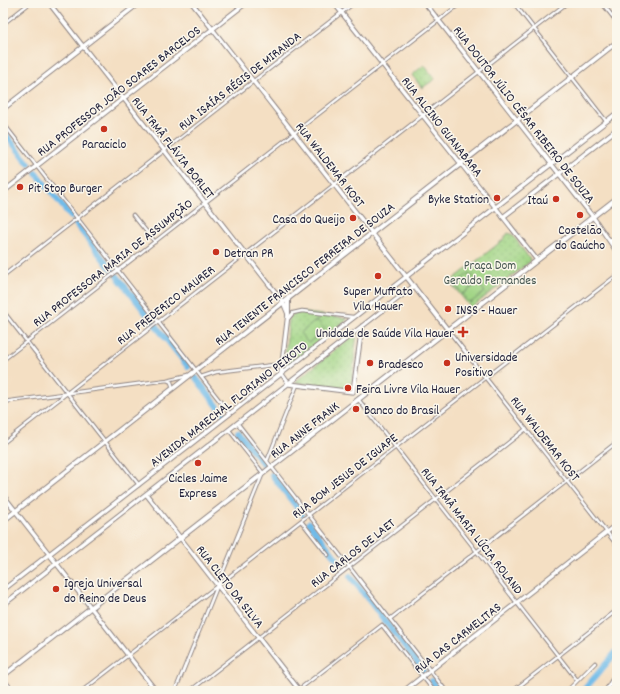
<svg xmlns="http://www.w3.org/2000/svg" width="620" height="694" viewBox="0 0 620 694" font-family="Dekko,sans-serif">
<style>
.park{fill:url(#park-dots);stroke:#627c60}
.pitch{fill:#a2d586;stroke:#627c60}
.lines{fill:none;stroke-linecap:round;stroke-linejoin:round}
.river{stroke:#70bbe9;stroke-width:6}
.minor-casing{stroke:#8b807f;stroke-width:4.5}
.tertiary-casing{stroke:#8b807f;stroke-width:5.5}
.secondary-casing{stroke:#8b807f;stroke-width:5.5}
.primary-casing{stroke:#8b807f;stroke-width:6}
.minor{stroke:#fff;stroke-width:2.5}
.tertiary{stroke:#fff;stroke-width:3.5}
.secondary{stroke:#fff;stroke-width:3.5}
.primary{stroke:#fff;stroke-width:4}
.poi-dot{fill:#c8321e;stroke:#fbf7ec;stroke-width:1.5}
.labels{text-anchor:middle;stroke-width:3;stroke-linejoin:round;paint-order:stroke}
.street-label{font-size:13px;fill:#22223b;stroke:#fbf7ec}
.poi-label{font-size:13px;fill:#22223b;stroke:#fbf7ec;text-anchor:start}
.park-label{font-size:13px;fill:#485852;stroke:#fbf7ec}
</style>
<defs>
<pattern id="park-dots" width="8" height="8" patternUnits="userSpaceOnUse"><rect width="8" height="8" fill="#a2d586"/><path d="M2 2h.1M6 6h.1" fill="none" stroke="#8bb775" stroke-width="1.8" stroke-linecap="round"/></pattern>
</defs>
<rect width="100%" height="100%" fill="#fbf7ec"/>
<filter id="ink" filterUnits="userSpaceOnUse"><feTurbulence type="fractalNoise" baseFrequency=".025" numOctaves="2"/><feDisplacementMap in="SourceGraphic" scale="8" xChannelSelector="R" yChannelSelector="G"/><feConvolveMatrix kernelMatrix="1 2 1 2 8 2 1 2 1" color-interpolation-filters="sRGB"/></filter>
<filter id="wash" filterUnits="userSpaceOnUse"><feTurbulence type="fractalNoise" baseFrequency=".012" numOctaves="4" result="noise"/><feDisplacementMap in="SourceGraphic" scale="16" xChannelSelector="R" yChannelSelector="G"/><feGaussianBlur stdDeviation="0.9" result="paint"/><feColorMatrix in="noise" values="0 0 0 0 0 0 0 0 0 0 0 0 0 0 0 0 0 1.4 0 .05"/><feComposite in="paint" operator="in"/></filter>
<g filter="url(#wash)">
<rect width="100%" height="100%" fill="#f4dfc3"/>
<path class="park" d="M424 65 435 79 422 88 412 75Z
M508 233 513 235 531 261 471 308 450 282 503 240Z
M300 312 346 318 347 320 285 368 284 366 289 319 293 314Z
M357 332 352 380 348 387 340 389 295 382Z"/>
<path class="pitch" d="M470 273 477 282 463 294 455 284Z
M478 283 485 292 470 303 463 294Z
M317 320 325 330 308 343 300 333Z"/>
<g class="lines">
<path class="river" d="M3 131 29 164
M36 173 71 217
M75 223 112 270
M117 276 188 367
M196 378 223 413
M238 432 263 464
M272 475 302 514
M309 523 341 564
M350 576 423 670
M432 681 439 691
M583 691 617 651"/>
</g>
</g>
<g filter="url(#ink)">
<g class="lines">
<g class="minor-casing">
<path id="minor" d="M514 3 606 121
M602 3 617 22
M3 24 30 3
M3 123 230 414
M133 215 155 242
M3 276 354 3
M3 311 139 485
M288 319 293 313 302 311 353 317
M448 330 617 545
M3 360 461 3
M201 377 216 372 281 364
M167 380 171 382 173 388
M358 399 577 680
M3 402 167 380 189 375
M238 424 446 691
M3 443 567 3
M267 461 297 385
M301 521 328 555
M390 619 617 442
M3 678 13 691
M82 691 617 275
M175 691 263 473 229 430
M190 691 526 429
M297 691 382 625 434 691
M513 691 617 610
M567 691 595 663"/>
</g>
<g class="tertiary-casing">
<path id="tertiary" d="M49 3 283 302 288 314 281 373 289 384 353 392
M192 3 448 330
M503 217 617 129
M353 392 362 326
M146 494 300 691
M3 495 156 691
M3 590 617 113
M3 605 414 286
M404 691 617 524
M606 691 617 672"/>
</g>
<g class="secondary-casing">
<path id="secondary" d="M334 3 537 260
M425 3 593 217 617 252
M3 109 139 3
M3 192 246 3
M609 239 617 246"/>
</g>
<g class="primary-casing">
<path id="primary" d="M288 314V298
M3 521 617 42
M3 676 617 198"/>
</g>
<use href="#minor" class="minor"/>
<use href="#tertiary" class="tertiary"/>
<use href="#secondary" class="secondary"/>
<use href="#primary" class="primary"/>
</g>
</g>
<g class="poi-dot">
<circle cx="104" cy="129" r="4"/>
<circle cx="20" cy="187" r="4"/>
<circle cx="497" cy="198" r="4"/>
<circle cx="556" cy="199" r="4"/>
<circle cx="580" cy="215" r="4"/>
<circle cx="353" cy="218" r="4"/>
<circle cx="216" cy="252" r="4"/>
<circle cx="378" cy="276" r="4"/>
<circle cx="448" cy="309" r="4"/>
<path d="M461 326h4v4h4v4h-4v4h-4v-4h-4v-4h4z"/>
<circle cx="370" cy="363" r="4"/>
<circle cx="447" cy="363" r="4"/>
<circle cx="348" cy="388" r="4"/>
<circle cx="356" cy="409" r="4"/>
<circle cx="198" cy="463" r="4"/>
<circle cx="56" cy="589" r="4"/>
</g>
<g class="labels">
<g class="street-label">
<text transform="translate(239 80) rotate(-38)" y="5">RUA ISAÍAS RÉGIS DE MIRANDA</text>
<text transform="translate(118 90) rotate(-38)" y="5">RUA PROFESSOR JOÃO SOARES BARCELOS</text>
<text transform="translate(525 114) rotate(52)" y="5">RUA DOUTOR JÚLIO CÉSAR RIBEIRO DE SOUZA</text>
<text transform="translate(443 126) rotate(52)" y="5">RUA ALCINO GUANABARA</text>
<text transform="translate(174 147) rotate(52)" y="5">RUA IRMÃ FLÁVIA BORLET</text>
<text transform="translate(331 164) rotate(52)" y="5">RUA WALDEMAR KOST</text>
<text transform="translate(112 262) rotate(-38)" y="5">RUA PROFESSORA MARIA DE ASSUMPÇÃO</text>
<text transform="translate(304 273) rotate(-38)" y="5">RUA TENENTE FRANCISCO FERREIRA DE SOUZA</text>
<text transform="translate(165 304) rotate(-38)" y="5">RUA FREDERICO MAURER</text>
<text transform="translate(228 403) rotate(-38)" y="5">AVENIDA MARECHAL FLORIANO PEIXOTO</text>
<text transform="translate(304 429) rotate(-38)" y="5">RUA ANNE FRANK</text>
<text transform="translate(546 438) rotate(52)" y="5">RUA WALDEMAR KOST</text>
<text transform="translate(344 475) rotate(-38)" y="5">RUA BOM JESUS DE IGUAPE</text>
<text transform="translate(473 530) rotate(52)" y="5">RUA IRMÃ MARIA LÚCIA ROLAND</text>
<text transform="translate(352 552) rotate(-38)" y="5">RUA CARLOS DE LAET</text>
<text transform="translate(231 586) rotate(52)" y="5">RUA CLETO DA SILVA</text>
<text transform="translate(457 637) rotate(-38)" y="5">RUA DAS CARMELITAS</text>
</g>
<g class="poi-label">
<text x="104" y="148" text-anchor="middle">Paraciclo</text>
<text x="28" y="192">Pit Stop Burger</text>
<text x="489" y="203" text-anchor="end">Byke Station</text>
<text x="548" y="204" text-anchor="end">Itaú</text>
<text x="345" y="223" text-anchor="end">Casa do Queijo</text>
<text x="580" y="234" text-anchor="middle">Costelão<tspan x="580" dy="15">do Gaúcho</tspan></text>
<text x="224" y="257">Detran PR</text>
<text x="378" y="295" text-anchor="middle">Super Muffato<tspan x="378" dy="15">Vila Hauer</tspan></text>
<text x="456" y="314">INSS - Hauer</text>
<text x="454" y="337" text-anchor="end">Unidade de Saúde Vila Hauer</text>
<text x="455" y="361">Universidade<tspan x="455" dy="15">Positivo</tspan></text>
<text x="378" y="368">Bradesco</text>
<text x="356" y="393">Feira Livre Vila Hauer</text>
<text x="364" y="414">Banco do Brasil</text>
<text x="198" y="482" text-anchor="middle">Cicles Jaime<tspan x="198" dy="15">Express</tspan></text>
<text x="64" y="587">Igreja Universal<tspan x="64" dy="15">do Reino de Deus</tspan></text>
</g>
<g class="park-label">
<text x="490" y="269">Praça Dom<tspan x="490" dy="15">Geraldo Fernandes</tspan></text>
</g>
</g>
<rect width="620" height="694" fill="none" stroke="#fbf7ec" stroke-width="16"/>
</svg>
